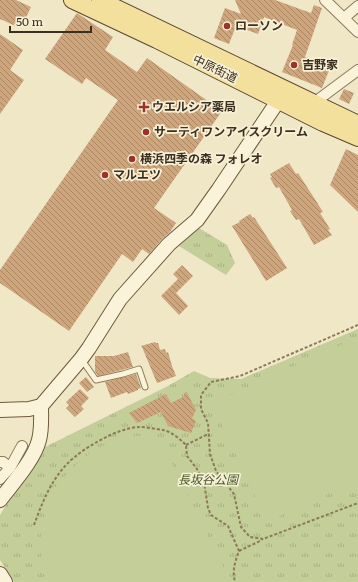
<svg xmlns="http://www.w3.org/2000/svg" width="358" height="582" viewBox="0 0 358 582" font-family="Literata,'Noto Sans JP',serif">
<style>
.grass{fill:url(#grass-tufts)}
.pitch{fill:#c3ce99}
.building{fill:url(#building-back-hatch)}
.lines{fill:none;stroke-linecap:round;stroke-linejoin:round}
.lane-casing{stroke:#8c795b;stroke-width:7}
.street-casing{stroke:#8c795b;stroke-width:12}
.secondary-casing{stroke:#6e5a3e;stroke-width:16}
.primary-casing{stroke:#59472f;stroke-width:18}
.path{stroke:#8c795b;stroke-width:2;stroke-dasharray:3 2;stroke-linecap:butt}
.lane{stroke:#faf3da;stroke-width:5}
.street{stroke:#faf3da;stroke-width:10}
.secondary{stroke:#faf3da;stroke-width:14}
.primary{stroke:#f3e09d;stroke-width:16}
.poi-dot{fill:#9c3329;stroke:#f7f0d6;stroke-width:1.5}
.labels{text-anchor:middle;stroke-width:3.5;stroke-linejoin:round;paint-order:stroke}
.poi-label{font-size:12px;font-weight:bold;fill:#3b2f1f;stroke:#f7f0d6;text-anchor:start}
.street-label{font-size:12px;fill:#3b2f1f;stroke:#f7f0d6}
.park-label{font-size:12px;font-style:italic;fill:#475825;stroke:#f7f0d6}
</style>
<defs>
<pattern id="grass-tufts" width="24" height="20" patternUnits="userSpaceOnUse"><rect width="24" height="20" fill="#c3ce99"/><path d="M3 7l-1-3M5 7V3M7 7l1-3M15 17l-1-3M17 17v-4M19 17l1-3" fill="none" stroke="#a8b183"/></pattern>
<pattern id="building-back-hatch" width="6" height="6" patternUnits="userSpaceOnUse"><rect width="6" height="6" fill="#cfa57b"/><path d="M-1 5l2 2M0 0l6 6M5-1l2 2" fill="none" stroke="#a98764"/></pattern>
</defs>
<rect width="100%" height="100%" fill="#f0e7c6"/>
<path class="grass" d="M199 228 227 245 235 263 226 275 179 246Z
M358 329V582H14L0 560V515L11 497 45 447 166 387 194 371 210 378 241 379Z"/>
<path class="pitch" d="M358 337V480L267 522 212 403Z
M135 436H147L159 437 226 573 221 582H46C37 550 39 512 58 484 62 478 68 473 73 468 80 461 88 454 97 449 109 442 122 439 135 436Z"/>
<path class="building" d="M0 0H16L31 7 23 24 20 23 18 27 0 19Z
M235 0H275L311 13 314 5 322 8 305 57 330 68 322 88 282 72 293 45H292L297 30 264 17 258 34 236 26 229 44 214 38 225 8 241 14Z
M77 13 113 37 105 50 137 72 147 58 222 111 154 208 176 223 170 232 163 238 149 254 142 249 133 262 122 254 69 331 0 283V270L118 100 86 78 82 84 45 59Z
M0 34 23 50 10 70 24 80 0 114Z
M344 89 354 93 349 104 339 99Z
M346 149 358 155V212L330 185Z
M289 163 296 174 298 173 318 204 323 212 320 213 330 229 328 230 332 235 314 245 299 219 296 220 290 211 292 210 279 187 276 188 270 178 272 177 270 174Z
M250 214 253 218 254 217 287 268 266 281 232 226 240 222 239 221Z
M182 265 193 276 176 293 188 306 179 315 161 296 178 279 173 274Z
M155 342 156 343H158L160 350 165 349 166 353 168 352 172 366 176 376 157 383 142 347 141 346Z
M128 352 133 367 98 376 95 371V356H114Z
M136 374 141 388 138 389V390L128 394 127 392 111 398 105 382Z
M86 377 94 387 87 392 79 383Z
M80 389 89 398 81 406 84 409 75 417 66 408 69 405 66 402Z
M186 391 196 410 192 418 196 421 191 433 168 426 161 412 137 423 129 413 166 394 171 403 183 397Z"/>
<g class="lines">
<g class="lane-casing">
<path id="lane" d="M82 360 96 380 123 374 139 369 145 387"/>
</g>
<g class="street-casing">
<path id="street" d="M325 0 358 32
M344 18 358 6
M309 102H315L358 70
M0 462H3L10 468
M0 479 10 468 22 446"/>
</g>
<g class="secondary-casing">
<path id="secondary" d="M0 410 29 409 41 406 81 359 89 348 120 299 169 244 197 220 219 189 284 92
M0 500C12 484 34 460 39 440 42 429 41 417 41 406
M0 574 5 582"/>
</g>
<g class="primary-casing">
<path id="primary" d="M72 0 157 40 323 123 358 138
M100 0 358 124"/>
</g>
<path class="path" d="M358 325 240 376 211 382 201 395V409L208 423 210 454 216 471 234 494 241 527 250 537 263 539 358 503
M186 445 208 434
M34 525C42 503 51 480 68 463 83 448 117 428 139 427 145 427 157 429 163 430 172 432 180 439 186 445L187 456 197 469 204 482 208 508 211 515 228 526 239 551C235 562 232 570 235 582
M239 551 262 540"/>
<use href="#lane" class="lane"/>
<use href="#street" class="street"/>
<use href="#secondary" class="secondary"/>
<use href="#primary" class="primary"/>
</g>
<g class="poi-dot">
<circle cx="227" cy="26" r="4"/>
<circle cx="294" cy="65" r="4"/>
<path d="M142 101h4v4h4v4h-4v4h-4v-4h-4v-4h4z"/>
<circle cx="146" cy="132" r="4"/>
<circle cx="132" cy="159" r="4"/>
<circle cx="105" cy="175" r="4"/>
</g>
<g class="labels">
<g class="poi-label">
<text x="235" y="30">ローソン</text>
<text x="302" y="69">吉野家</text>
<text x="152" y="111">ウエルシア薬局</text>
<text x="154" y="136">サーティワンアイスクリーム</text>
<text x="140" y="163">横浜四季の森 フォレオ</text>
<text x="113" y="179">マルエツ</text>
</g>
<g class="street-label">
<text transform="translate(215 69) rotate(26)" y="4">中原街道</text>
</g>
<g class="park-label">
<text x="208" y="484">長坂谷公園</text>
</g>
</g>
<path d="M10 26v6h81v-6" fill="none" stroke="#3b2f1f" stroke-width="2"/>
<text x="16" y="26" font-size="12" fill="#3b2f1f" stroke="#f7f0d6" stroke-width="3" paint-order="stroke">50 m</text>
</svg>
